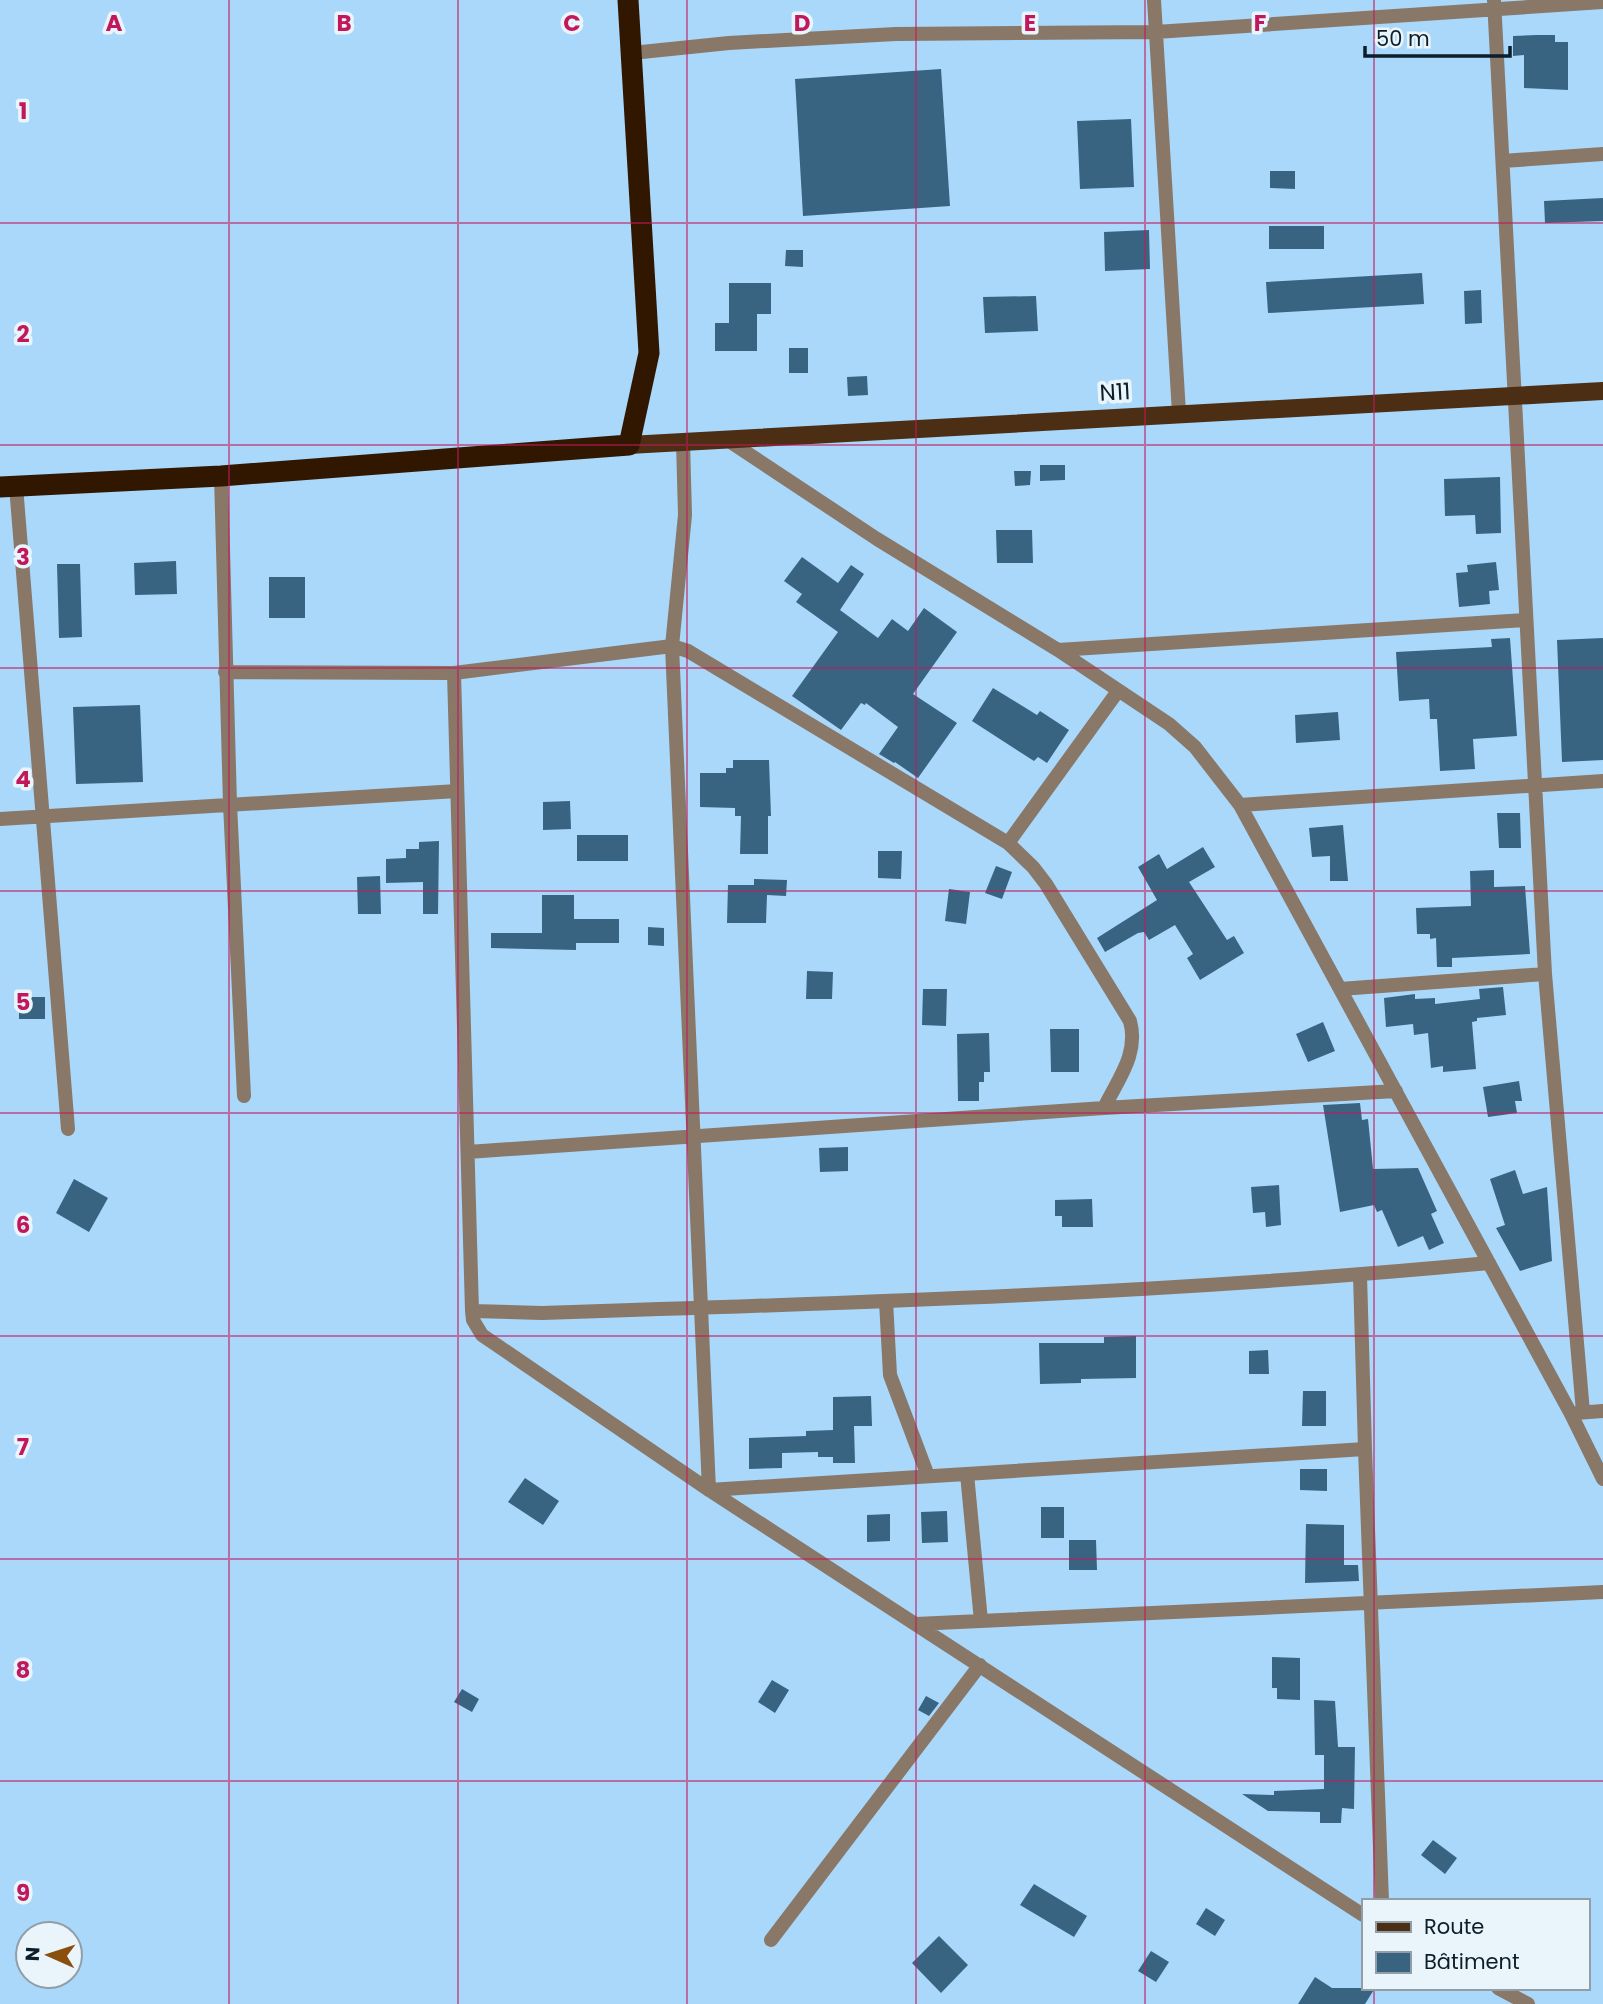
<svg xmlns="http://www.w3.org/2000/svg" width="1603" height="2004" viewBox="0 0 1603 2004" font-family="Poppins,sans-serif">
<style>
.building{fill:#386482}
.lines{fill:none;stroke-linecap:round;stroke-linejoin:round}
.street{stroke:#897768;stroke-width:14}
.primary{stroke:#4b2e13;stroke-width:18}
.highway{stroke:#311700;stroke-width:21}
.grid{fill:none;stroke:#c2185b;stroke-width:2;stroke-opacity:0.55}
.labels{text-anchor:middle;stroke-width:7;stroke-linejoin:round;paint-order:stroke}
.street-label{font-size:23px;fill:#0b1e2a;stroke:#eaf4fb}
.grid-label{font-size:23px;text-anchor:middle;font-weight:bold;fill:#c2185b;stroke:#eaf4fb;stroke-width:7;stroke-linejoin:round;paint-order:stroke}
</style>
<rect width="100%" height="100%" fill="#a9d8fb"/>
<path class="building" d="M1537 35H1555V42H1568V90L1524 88V55L1513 56V36Z
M941 69 950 206 803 216 795 79Z
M1131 119 1134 187 1080 189 1077 121Z
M1270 171H1295V189L1270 188Z
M1603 198V221L1545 223 1544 201Z
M1269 226H1324V249H1269Z
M1149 230 1150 269 1105 271 1104 232Z
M786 250H803V267L785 266Z
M1422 273 1424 304 1268 313 1266 282Z
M729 283H771V314H757V351H715V323H729Z
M1481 290 1482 323 1465 324 1464 291Z
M1036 296 1038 331 985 333 983 297Z
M789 348H808V373H789Z
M867 376 868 395 848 396 847 377Z
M1040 465H1065V480L1040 481Z
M1014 471H1031L1030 485 1015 486Z
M1500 477 1501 533 1476 534 1475 515 1445 516 1444 479Z
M996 530H1032L1033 563H997Z
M802 557 838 583 851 565 864 574 840 610 878 638 892 619 908 631 924 608 957 632 913 694 957 723 918 778 895 762 894 763 879 754 898 727 866 703 865 705 861 703 841 730 792 696 838 632 796 602 802 594 784 581Z
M176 561 177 594 135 595 134 563Z
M1496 562 1499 590 1489 591 1490 604 1459 607 1456 573 1468 572 1467 565Z
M57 564H80L82 637 59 638Z
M269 577H305V618H269Z
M1510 638 1517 736 1473 739 1475 769 1440 771 1437 719H1430L1429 699 1399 701 1396 652 1492 647 1491 639Z
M1603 638V760L1562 762 1557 640Z
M993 688 1037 715 1040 711 1069 730 1047 763 1038 757 1034 761 972 721Z
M140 705 143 782 76 784 73 707Z
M1338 712 1340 740 1296 743 1295 715Z
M733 760H769L771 816H768V854H740L741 816H735V808L700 807V773H726V768H733Z
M570 801 571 829 543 830V802Z
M1497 813H1520L1521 848H1499Z
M1343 825 1348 881H1330V856L1312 857 1309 828Z
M577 835H628V861H577Z
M439 841 438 914H423V882L386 883V859L406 858V849H419V842Z
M1203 847 1215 867 1189 882 1227 940 1234 936 1244 953 1200 980 1187 958 1193 954 1175 925 1149 940 1144 932 1138 933 1105 952 1097 938 1157 900 1138 867 1159 854 1167 869Z
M878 851H902L901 879 878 878Z
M996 866 1012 872 1002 899 985 893Z
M1494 870V887L1525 886 1530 954 1452 958V967H1437L1436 938 1430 939V934H1417L1416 908 1471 906 1470 871Z
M380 876 381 914H358L357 877Z
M754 879 787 880 786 896 767 895 766 923H727L728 885H754Z
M949 889 970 892 966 924 945 921Z
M542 895H574V919H619V943H576V950L491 948V933H542Z
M648 927 664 928V946L648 945Z
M807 971 833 972 832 999H806Z
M1503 987 1506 1015 1477 1018V1021L1472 1022 1476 1069 1443 1072V1066L1431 1068 1428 1033 1414 1035 1413 1024 1386 1027 1384 998 1415 994V999L1435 998V1004L1480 999 1479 989Z
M923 989H947L946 1026 922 1025Z
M19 997H45V1019H19Z
M1323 1022 1335 1051 1308 1062 1296 1034Z
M1050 1029H1079V1072H1051Z
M989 1033 990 1072H984V1082H979V1101H958L957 1034Z
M1519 1081 1522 1101H1515L1517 1113 1488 1117 1483 1087Z
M1360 1103 1362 1120 1368 1119 1373 1169 1418 1168 1437 1211 1431 1214 1444 1243 1429 1250 1423 1236 1398 1247 1382 1210 1377 1212 1374 1205 1340 1212 1323 1105Z
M848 1147V1171L820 1172 819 1148Z
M1515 1170 1523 1194 1547 1187 1552 1261 1520 1271 1496 1228 1505 1225 1490 1179Z
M74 1179 108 1198 89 1232 56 1213Z
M1279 1185 1281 1225 1266 1227 1265 1212 1253 1213 1251 1187Z
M1092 1199 1093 1227H1062V1216H1055V1200Z
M1136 1336V1378L1081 1379V1383L1040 1384 1039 1343H1104V1337Z
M1268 1350 1269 1374H1249V1351Z
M1303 1391H1326V1426H1302Z
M871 1396 872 1426H854L855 1463H833V1457H818V1452L782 1453V1468L749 1469V1438L806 1436V1431L833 1430V1397Z
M1300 1469H1327V1491L1300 1490Z
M525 1478 559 1501 543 1525 508 1502Z
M1041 1507H1064V1538H1041Z
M947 1511 948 1542 922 1543 921 1512Z
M890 1514V1541L867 1542V1515Z
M1306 1524 1344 1525V1565H1358L1359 1581 1305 1583Z
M1069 1540H1096L1097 1570H1069Z
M1272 1657 1300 1658V1700L1277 1699V1688H1272Z
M772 1680 789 1690 775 1713 758 1702Z
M462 1689 479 1699 472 1712 454 1702Z
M926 1696 939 1703 929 1716 918 1710Z
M1314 1700 1335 1701 1338 1747H1355L1354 1809 1342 1808 1341 1823H1320V1812L1268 1811 1242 1794 1274 1795V1791L1324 1789V1755H1315Z
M1433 1840 1457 1858 1445 1874 1421 1855Z
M1034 1884 1087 1916 1074 1937 1020 1905Z
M1206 1908 1225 1920 1215 1936 1196 1924Z
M939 1936 968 1965 941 1993 912 1963Z
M1151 1951 1169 1962 1156 1982 1138 1971Z
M1315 1977 1332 1988H1375L1365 2004H1298Z"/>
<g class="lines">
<path class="street" d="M1154 0 1179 413
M1494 0 1545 974 1583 1412
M632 53 729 43 896 34 1156 32 1603 2
M1503 161 1603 154
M726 439 877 539 1058 650 1169 724 1195 747 1240 805 1571 1414 1603 1479
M683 442 685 515 672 646 709 1490
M221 476 230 804 244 1096
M16 486 68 1129
M1058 650 1525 620
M225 672 454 673 672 646 688 651 1008 843 1033 867 1046 884 1130 1021C1139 1054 1118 1079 1104 1108
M454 673 472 1311 473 1320 482 1335 709 1490 1363 1915
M1240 805 1603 781
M0 819 457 791
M1008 843 1118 691
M1340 989 1545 974
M468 1152 1104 1108 1396 1091
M1360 1275 1365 1449 1382 1901
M886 1301 890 1375 928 1476
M472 1311 542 1313C858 1303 1174 1293 1489 1263
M1576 1413 1603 1411
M967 1474 981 1621
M709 1490 1365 1449
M916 1624 1603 1592
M771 1940 980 1665
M1498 1988 1528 2004"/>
<path class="primary" d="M629 445 1603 391"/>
<path class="highway" d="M0 487 221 476 629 445 649 353 628 0"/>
</g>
<path class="grid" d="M229 0V2004M458 0V2004M687 0V2004M916 0V2004M1145 0V2004M1374 0V1901M0 223H1603M0 445H1603M0 668H1603M0 891H1603M0 1113H1603M0 1336H1603M0 1559H1603M0 1781H1603M1374 1988V2004"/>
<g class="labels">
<g class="street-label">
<text transform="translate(1115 392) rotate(-3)" y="8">N11</text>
</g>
</g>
<g class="grid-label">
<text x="114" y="31">A</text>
<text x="344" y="31">B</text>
<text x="572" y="31">C</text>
<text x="802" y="31">D</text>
<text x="1030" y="31">E</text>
<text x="1260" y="31">F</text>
<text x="23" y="119">1</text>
<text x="23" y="342">2</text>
<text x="23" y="565">3</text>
<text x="23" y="787">4</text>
<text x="23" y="1010">5</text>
<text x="23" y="1233">6</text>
<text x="23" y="1455">7</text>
<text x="23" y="1678">8</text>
<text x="23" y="1901">9</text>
</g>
<rect x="1362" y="1899" width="228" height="91" fill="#eaf4fb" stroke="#919ea7" stroke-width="2"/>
<rect x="1376" y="1922" width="35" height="10" fill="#4b2e13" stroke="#919ea7" stroke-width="2"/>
<text x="1424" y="1934" font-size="21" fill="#0b1e2a">Route</text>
<rect x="1376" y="1952" width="35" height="21" fill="#386482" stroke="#919ea7" stroke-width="2"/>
<text x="1424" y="1969" font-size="21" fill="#0b1e2a">Bâtiment</text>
<g transform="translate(49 1955) rotate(273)"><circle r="33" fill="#eaf4fb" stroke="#919ea7" stroke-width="2"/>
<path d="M0-5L12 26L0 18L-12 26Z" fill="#8a4f0c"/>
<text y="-10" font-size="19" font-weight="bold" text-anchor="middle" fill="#0b1e2a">N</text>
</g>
<path d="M1365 46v10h145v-10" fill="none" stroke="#0b1e2a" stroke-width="3.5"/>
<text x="1376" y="46" font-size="21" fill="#0b1e2a" stroke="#eaf4fb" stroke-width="5" paint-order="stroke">50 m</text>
</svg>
